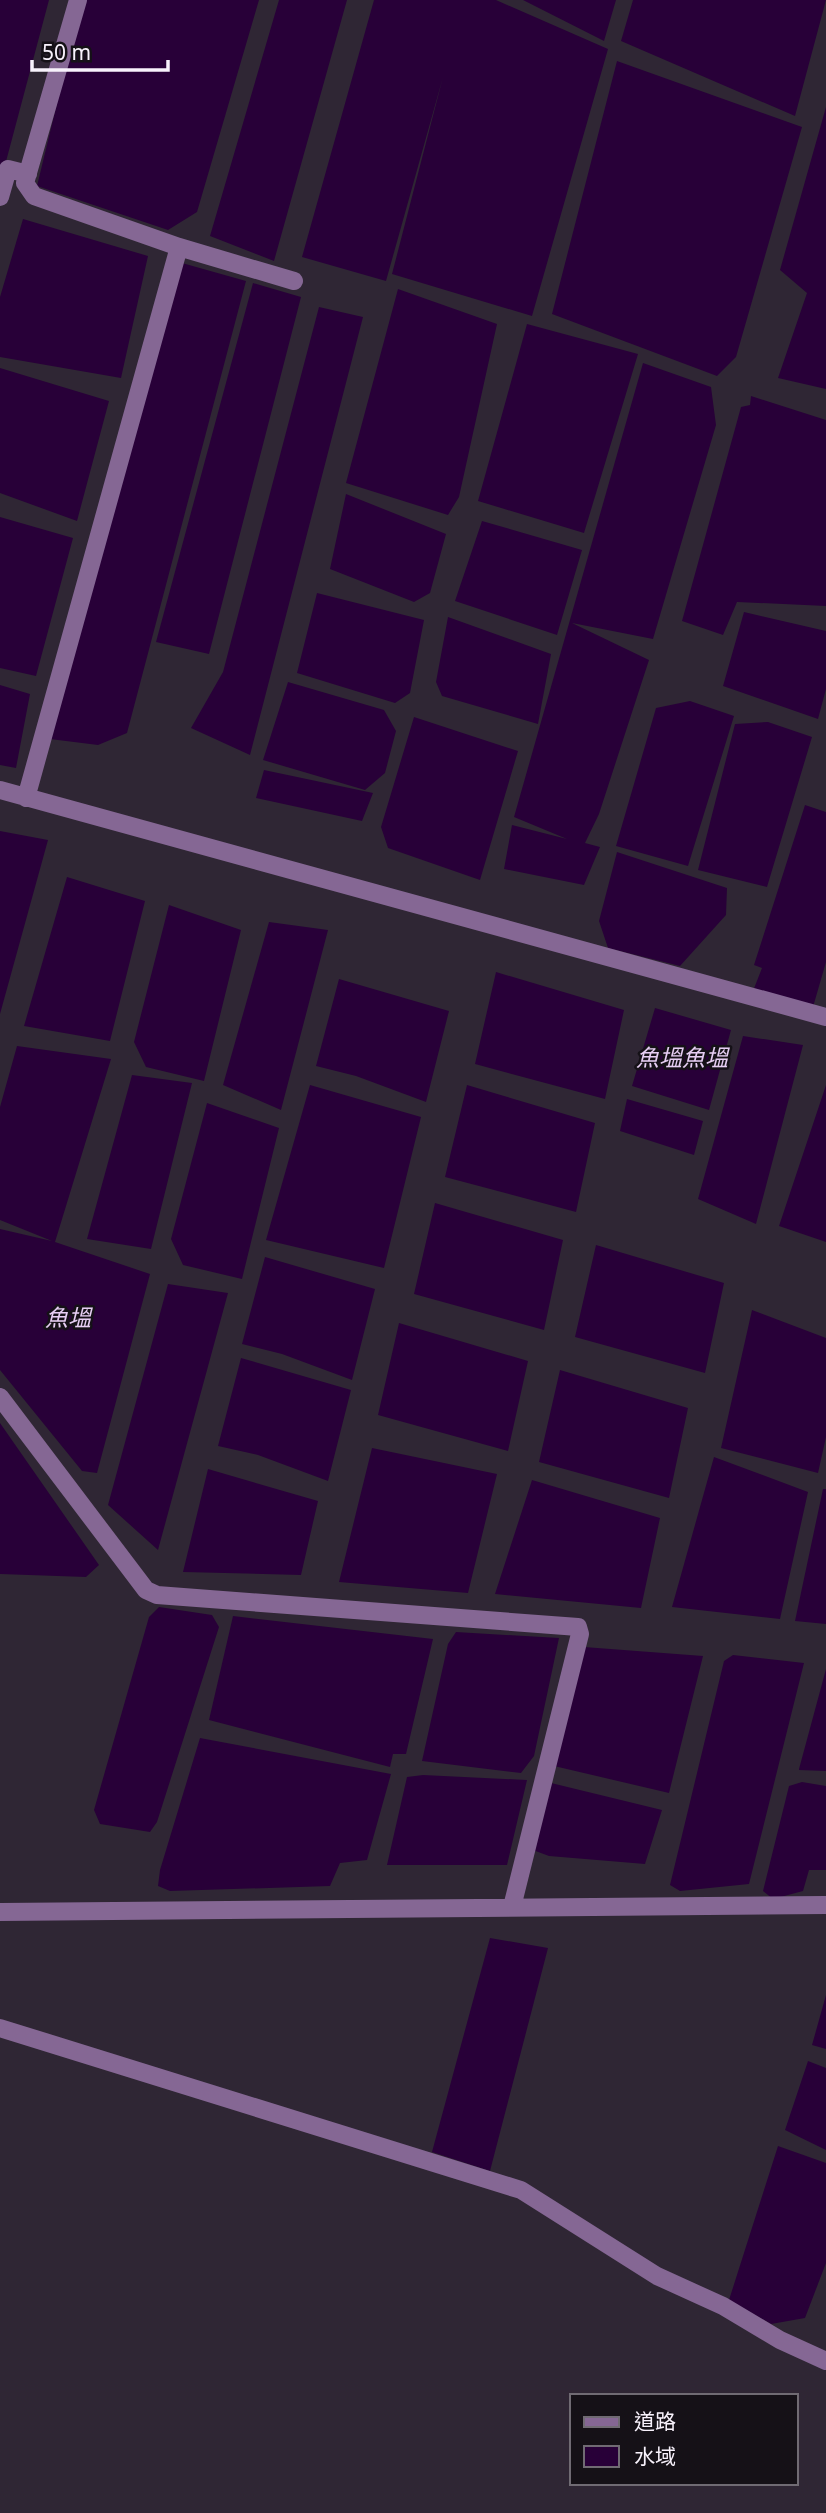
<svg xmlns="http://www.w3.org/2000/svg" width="826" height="2513" viewBox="0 0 826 2513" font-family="'Noto Sans','Noto Sans TC',sans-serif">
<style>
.water{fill:#280038}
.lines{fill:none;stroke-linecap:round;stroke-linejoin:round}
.minor{stroke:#856794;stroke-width:18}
.labels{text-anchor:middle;stroke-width:5;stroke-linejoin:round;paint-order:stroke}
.water-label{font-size:23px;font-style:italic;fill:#e6cef3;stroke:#151117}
</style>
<rect width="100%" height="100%" fill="#2f2634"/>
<path class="water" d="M0 0H49L0 184Z
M82 0H259L197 212 168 230 37 186Z
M279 0H347L274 261 210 236Z
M374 0H496L608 49 532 316 392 274 443 77 386 281 302 257Z
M523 0H616L604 41Z
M633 0H826L795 116 621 41Z
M617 61 802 127 736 357 717 376 552 314Z
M826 107V389L778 378 807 293 780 270Z
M23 219 148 256 121 378 0 357V297Z
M182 263 246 281 127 733 98 745 50 739Z
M253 283 301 297 209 654 156 642Z
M398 289 497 324 459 497 448 515 346 483Z
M319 307 363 317 250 755 191 728 223 672Z
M527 324 638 354 584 533 478 501Z
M643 363 711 387 716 425 653 639 572 623 649 660 599 814 585 843 600 847 584 885 504 869 512 825 567 839 514 817Z
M0 368 109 401 77 521 0 493Z
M751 396 826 420V606L737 602 723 635 682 621 741 407 750 405Z
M346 494 446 534 430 593 414 602 330 569Z
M0 517 73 538 36 676 0 668Z
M482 521 582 550 557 635 455 601Z
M317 593 424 620 410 693 395 703 297 673Z
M744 612 826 631V689L818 719 723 686Z
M448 617 551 654 538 724 442 696 436 682Z
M288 682 384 710 396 731 385 773 365 790 263 760Z
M0 685 30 694 16 768 0 765Z
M690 701 734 716 688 866 616 846 656 708Z
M414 717 518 751 480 880 388 848 381 827Z
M768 722 812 737 767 887 698 870 735 724Z
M264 770 373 793 362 821 256 798Z
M805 805 826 812V962L813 1007 753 991 762 968 754 965Z
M0 831 48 840 0 1014Z
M617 852 727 888 726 915 680 966 608 948 599 921Z
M67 877 145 901 110 1041 24 1026Z
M169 905 241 930 204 1081 146 1067 134 1042Z
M269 922 328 930 281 1110 223 1085Z
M496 972 624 1010 605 1099 475 1064Z
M339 979 449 1011 426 1102 356 1076 316 1066Z
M655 1008 731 1030 709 1110 632 1086Z
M743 1036 803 1045 756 1224 698 1199Z
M17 1046 111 1059 55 1242 150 1274 97 1473 82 1471 0 1370V1229L52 1241 0 1220V1107Z
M132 1075 192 1083 151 1249 87 1239Z
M310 1085 421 1117 384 1268 266 1240Z
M467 1085 595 1123 576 1212 445 1177Z
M826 1085V1242L779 1226Z
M627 1099 703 1121 694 1155 620 1131Z
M207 1103 279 1128 242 1279 183 1265 171 1239Z
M435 1203 563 1240 544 1330 414 1294Z
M596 1245 724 1283 705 1373 575 1337Z
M265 1257 375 1289 352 1380 282 1354 242 1344Z
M168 1284 228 1293 158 1550 108 1505Z
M752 1310 826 1338V1437L818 1473 721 1448Z
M399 1323 528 1361 508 1451 378 1415Z
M241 1358 351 1390 328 1481 258 1455 218 1446Z
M560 1370 688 1408 669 1498 539 1462Z
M0 1423 99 1565 86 1577 0 1574Z
M372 1448 497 1474 468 1593 339 1582Z
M714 1457 808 1492 780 1619 672 1607Z
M208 1469 318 1501 301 1575 183 1572Z
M532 1480 660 1518 641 1608 495 1594Z
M823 1489H826V1624L795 1621Z
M159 1607 212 1615 219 1627 157 1822 150 1832 100 1824 94 1810 149 1617Z
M233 1616 433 1639 406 1754H393L390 1767 209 1720Z
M456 1632 559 1638 534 1756 521 1773 422 1761 448 1644Z
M584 1647 703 1656 669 1793 554 1766Z
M733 1655 804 1663 749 1884 680 1891 670 1885 724 1661Z
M826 1669V1771L799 1770V1769Z
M200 1738 391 1774 367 1860 340 1863 330 1886 170 1891 158 1886 160 1870Z
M423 1775 527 1780 507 1865H387L407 1777Z
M547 1782 662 1810 645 1864 549 1856 530 1849Z
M802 1782 826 1786V1870H809L803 1891 773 1899 763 1891 789 1786Z
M490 1938 548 1948 490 2171 432 2152Z
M826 1995V2049L812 2045Z
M808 2061 826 2068V2150L785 2130Z
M778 2146 826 2163V2263L805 2318 771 2324 729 2300Z"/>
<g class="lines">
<path class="minor" d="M78 0 25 183 34 196 179 247 294 281
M0 197 8 169 28 174
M0 790 826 1017
M26 798 179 247
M0 1397 146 1590 157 1595 578 1627 580 1634 512 1907
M0 1912 826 1905
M0 2028 521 2190 657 2276 723 2306 780 2340 826 2361"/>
</g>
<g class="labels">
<g class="water-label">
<text x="682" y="1066">魚塭魚塭</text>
<text x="68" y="1326">魚塭</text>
</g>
</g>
<rect x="570" y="2394" width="228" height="91" fill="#151117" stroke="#706b73" stroke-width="2"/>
<rect x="584" y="2417" width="35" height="10" fill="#856794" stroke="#706b73" stroke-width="2"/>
<text x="634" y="2429" font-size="21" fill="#f8f2fc">道路</text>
<rect x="584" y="2446" width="35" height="21" fill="#280038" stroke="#706b73" stroke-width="2"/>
<text x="634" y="2464" font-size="21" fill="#f8f2fc">水域</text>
<path d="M32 60v10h136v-10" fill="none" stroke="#f8f2fc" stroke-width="3.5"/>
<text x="42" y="60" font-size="21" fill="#f8f2fc" stroke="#151117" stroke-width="5" paint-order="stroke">50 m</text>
</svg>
